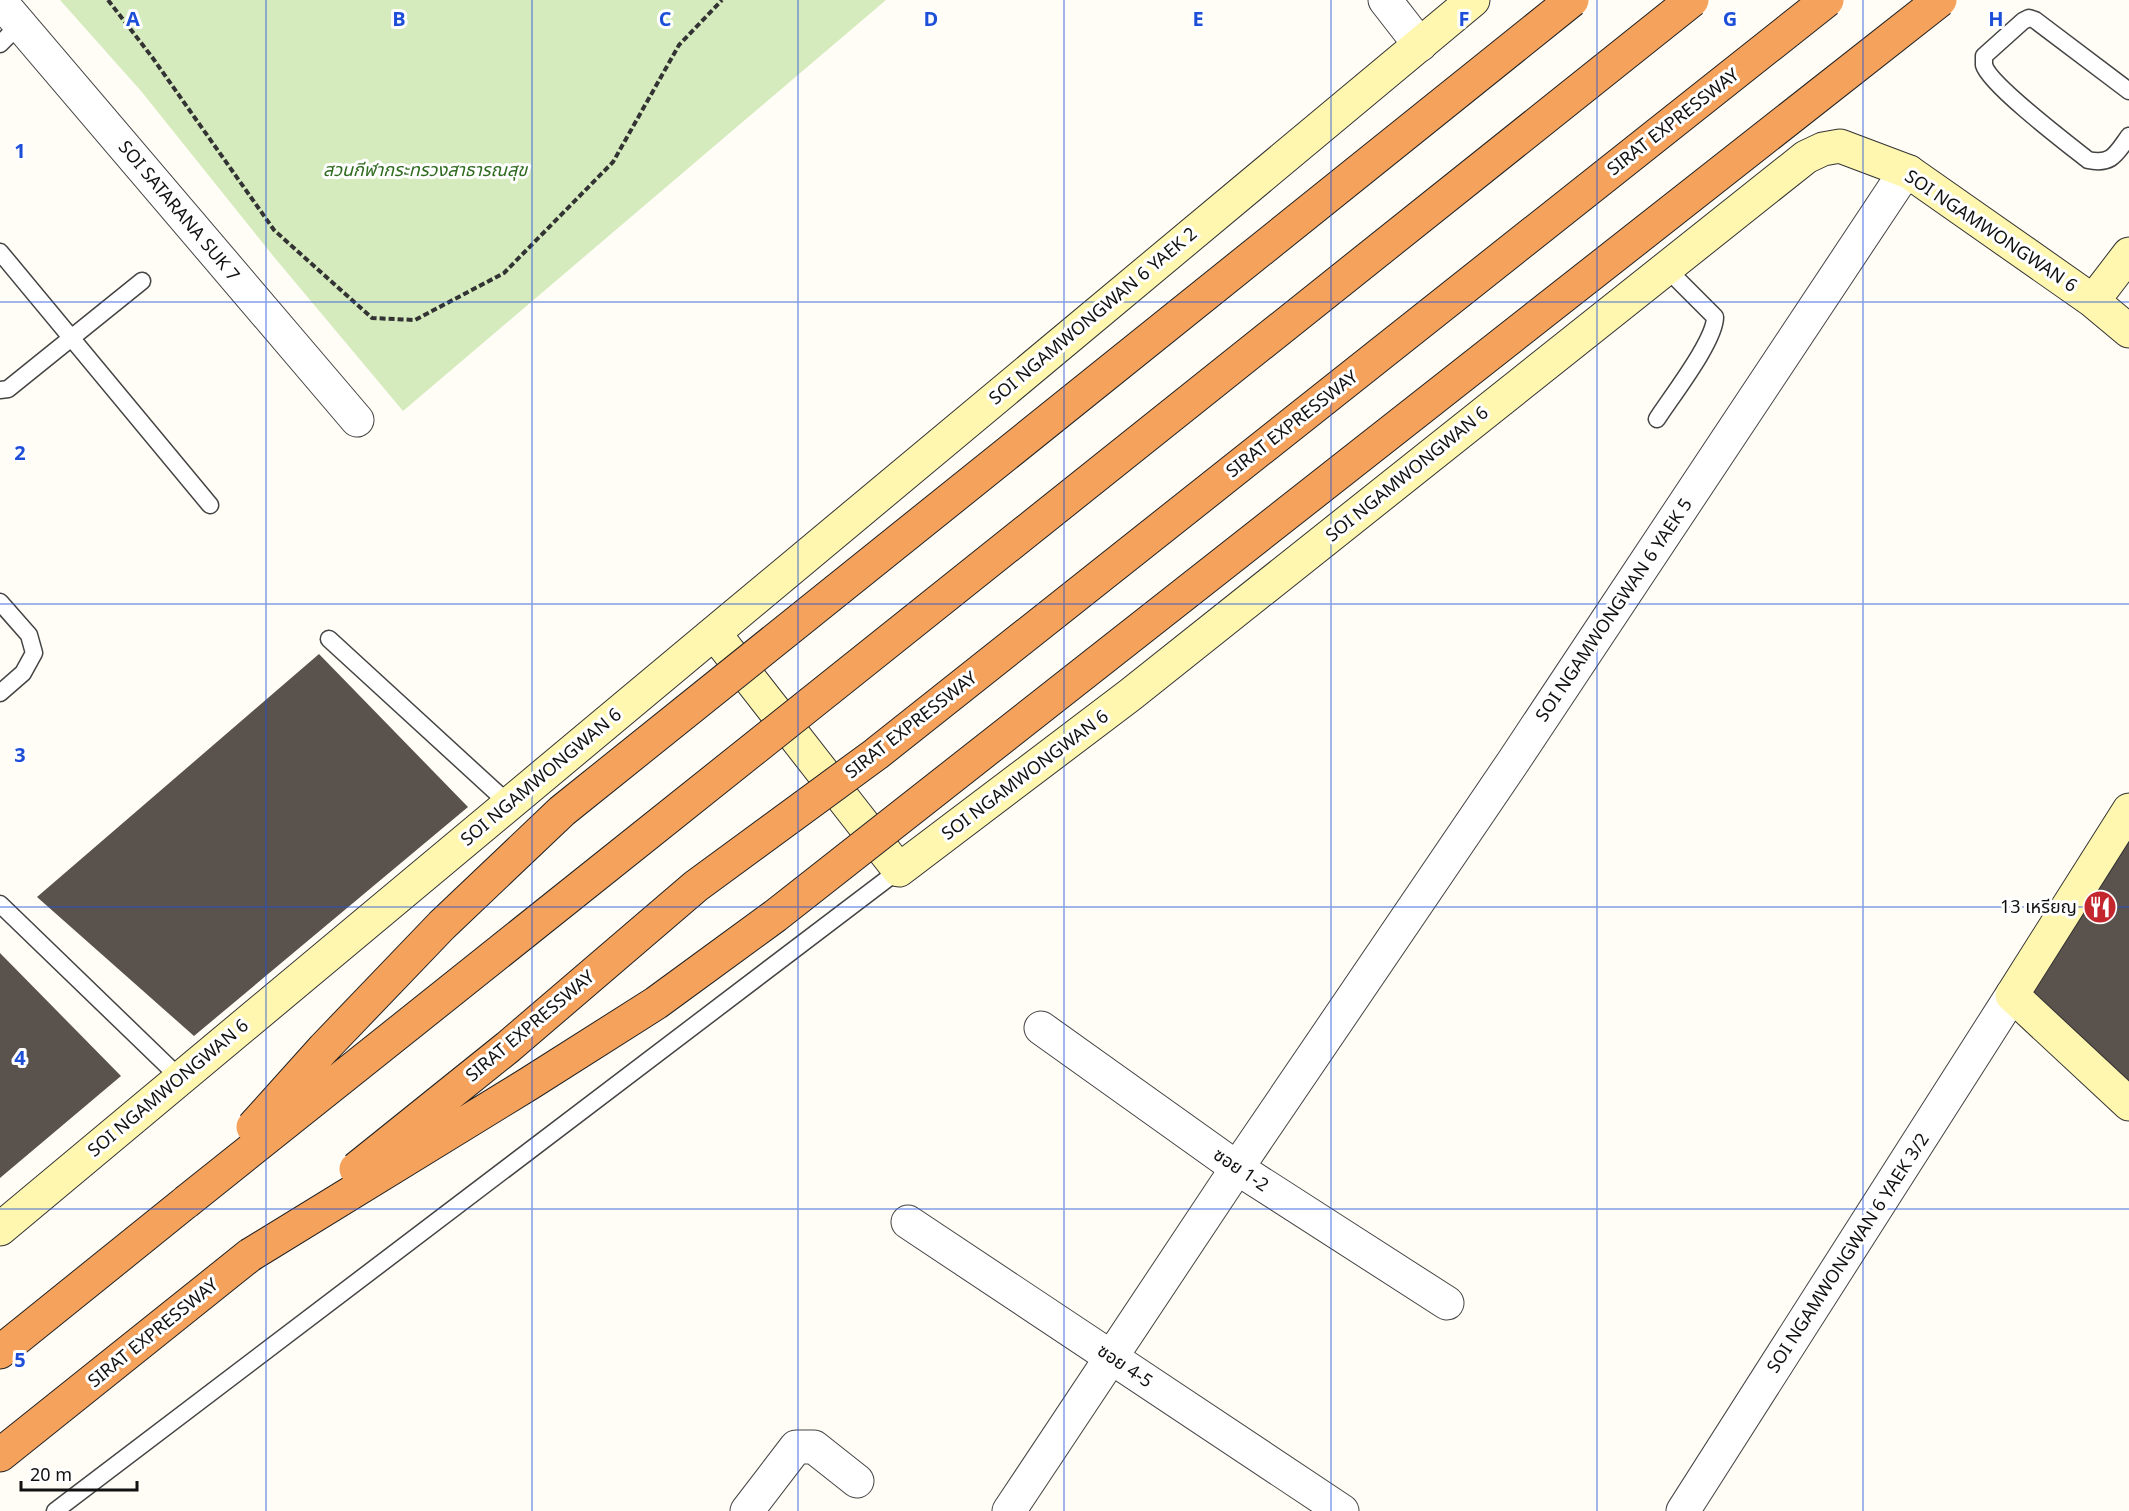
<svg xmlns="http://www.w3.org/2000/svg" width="2129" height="1511" viewBox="0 0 2129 1511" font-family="Georgia,'Noto Sans Thai',serif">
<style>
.green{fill:#d5ebbd}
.building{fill:#5a524d}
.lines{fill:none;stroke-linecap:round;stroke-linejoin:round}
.lane-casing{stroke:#444;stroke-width:19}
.street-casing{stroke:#444;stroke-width:35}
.secondary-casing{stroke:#333;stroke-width:35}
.highway-casing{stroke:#222;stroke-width:35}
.path{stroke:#333;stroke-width:4;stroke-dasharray:6 3;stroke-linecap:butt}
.lane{stroke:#fff;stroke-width:16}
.street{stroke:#fff;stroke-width:33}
.secondary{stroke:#fff6b0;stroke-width:33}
.highway{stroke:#f5a25d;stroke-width:33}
.highway-bridge-casing{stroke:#222;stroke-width:35;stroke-linecap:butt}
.highway-bridge{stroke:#f5a25d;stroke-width:33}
.grid{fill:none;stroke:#1d4ed8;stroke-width:1.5;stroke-opacity:0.55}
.labels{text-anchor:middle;stroke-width:6;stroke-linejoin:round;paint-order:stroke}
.street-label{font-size:18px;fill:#111;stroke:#fff}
.park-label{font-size:18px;font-style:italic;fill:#2f6b1f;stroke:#fff}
.poi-label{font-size:18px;fill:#111;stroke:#fff;text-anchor:end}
.grid-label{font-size:20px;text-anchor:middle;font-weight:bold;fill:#1d4ed8;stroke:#fff;stroke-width:6;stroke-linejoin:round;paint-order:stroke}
</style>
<rect width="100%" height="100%" fill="#fffdf5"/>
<path class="green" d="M60 0H886L403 411 274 257 141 91Z"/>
<path class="building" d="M319 654 468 807 194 1036 37 897Z
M2129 818V1097L2015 996Z
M0 953 121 1076 0 1178Z"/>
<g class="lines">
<g class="lane-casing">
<path id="lane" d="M0 44 20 24
M2129 91 2035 20 2029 18 2023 21 1984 56C1984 58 1984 64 1984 65 1989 84 2069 145 2088 160 2112 165 2116 154 2129 136
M0 252 210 505
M0 390 8 389 142 281
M1657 419C1671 397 1715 341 1715 317L1666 268
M0 602 29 635 34 653 23 673 0 693
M329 639 509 804
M0 904 180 1078
M55 1511 899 870"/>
</g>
<g class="street-casing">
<path id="street" d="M1385 0 1420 45
M0 1 357 420
M1041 1028 1237 1168 1447 1303
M908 1222 1342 1511
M747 1511 796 1447H814L857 1481
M1009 1511 1237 1168 1513 762 1897 184 1909 172
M1683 1511 2012 995"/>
</g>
<g class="secondary-casing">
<path id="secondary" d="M2093 301 2129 254
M714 633 1473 0
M2129 810 2012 995 2129 1104
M0 1229 714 633 899 870 1130 695 1806 157 1823 149 1840 146 1909 172 2093 301 2129 331"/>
</g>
<g class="highway-casing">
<path id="highway" d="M0 1352 186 1202
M0 1455 250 1255"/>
</g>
<path class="path" d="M108 0 152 57 274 230 372 318 415 320 504 273 613 162 679 45 722 0"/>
<use href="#lane" class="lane"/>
<use href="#street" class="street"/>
<use href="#secondary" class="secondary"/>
<use href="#highway" class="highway"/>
<g class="highway-bridge-casing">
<path id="highway-bridge" d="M253 1127 324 1048 442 925 562 811 1572 0
M356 1169 508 1047 696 886 876 754 1827 0
M186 1202C685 798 1189 400 1692 0
M250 1255 530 1083 656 1003 775 916 1940 0"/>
</g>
<use href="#highway-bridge" class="highway-bridge"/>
</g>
<path class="grid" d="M266 0V1511M532 0V1511M798 0V1511M1064 0V1511M1331 0V1511M1597 0V1511M1863 0V1511M0 302H2129M0 604H2129M0 907H2129M0 1209H2129"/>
<defs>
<g id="restaurant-disc" transform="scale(1.725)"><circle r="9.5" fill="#c4262e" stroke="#fff"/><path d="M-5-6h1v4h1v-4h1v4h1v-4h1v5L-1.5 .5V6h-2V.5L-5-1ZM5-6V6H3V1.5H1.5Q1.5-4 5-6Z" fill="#fff"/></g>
</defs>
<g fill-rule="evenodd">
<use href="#restaurant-disc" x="2100" y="907"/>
</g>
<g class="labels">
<g class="street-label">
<text transform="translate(1673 122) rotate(-38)" y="6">SIRAT EXPRESSWAY</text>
<text transform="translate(179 211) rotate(50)" y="6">SOI SATARANA SUK 7</text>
<text transform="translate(1991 231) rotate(34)" y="6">SOI NGAMWONGWAN 6</text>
<text transform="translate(1093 316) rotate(-40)" y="6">SOI NGAMWONGWAN 6 YAEK 2</text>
<text transform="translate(1292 424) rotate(-38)" y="6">SIRAT EXPRESSWAY</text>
<text transform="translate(1407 474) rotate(-39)" y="6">SOI NGAMWONGWAN 6</text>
<text transform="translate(1614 610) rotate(-56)" y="6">SOI NGAMWONGWAN 6 YAEK 5</text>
<text transform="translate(911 725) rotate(-38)" y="6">SIRAT EXPRESSWAY</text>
<text transform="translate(1025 775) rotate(-37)" y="6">SOI NGAMWONGWAN 6</text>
<text transform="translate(541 777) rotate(-40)" y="6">SOI NGAMWONGWAN 6</text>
<text transform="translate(530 1026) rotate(-40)" y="6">SIRAT EXPRESSWAY</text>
<text transform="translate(168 1088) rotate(-40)" y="6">SOI NGAMWONGWAN 6</text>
<text transform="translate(1241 1170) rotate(34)" y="6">ซอย 1-2</text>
<text transform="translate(1848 1253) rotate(-57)" y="6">SOI NGAMWONGWAN 6 YAEK 3/2</text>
<text transform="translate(153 1333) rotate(-39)" y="6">SIRAT EXPRESSWAY</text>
<text transform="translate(1125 1366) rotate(34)" y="6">ซอย 4-5</text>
</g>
<g class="park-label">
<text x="425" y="176">สวนกีฬากระทรวงสาธารณสุข</text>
</g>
<g class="poi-label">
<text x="2077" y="913">13 เหรียญ</text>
</g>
</g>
<g class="grid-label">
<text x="133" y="26">A</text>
<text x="399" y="26">B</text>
<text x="665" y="26">C</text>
<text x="931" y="26">D</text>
<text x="1198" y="26">E</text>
<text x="1464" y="26">F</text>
<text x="1730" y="26">G</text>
<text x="1996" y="26">H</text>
<text x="20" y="158">1</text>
<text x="20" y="460">2</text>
<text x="20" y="762">3</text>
<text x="20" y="1065">4</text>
<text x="20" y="1367">5</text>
</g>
<path d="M21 1481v9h116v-9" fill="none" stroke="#111111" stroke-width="3"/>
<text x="30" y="1481" font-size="18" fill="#111111" stroke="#ffffff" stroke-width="4.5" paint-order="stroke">20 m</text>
</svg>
